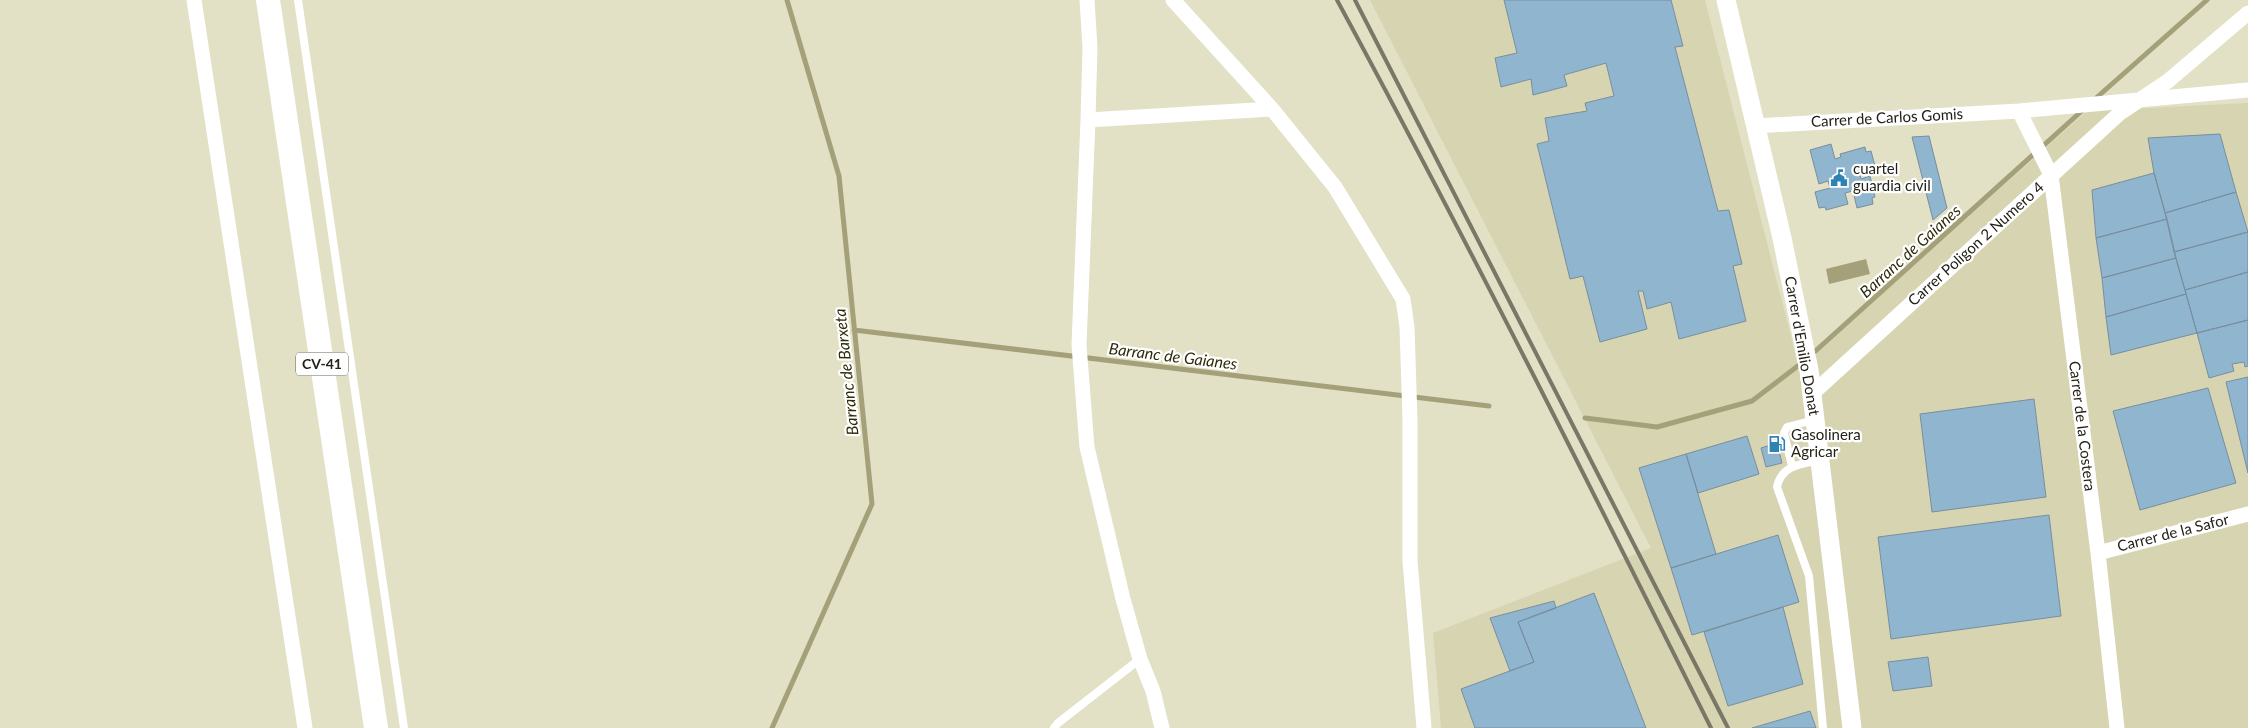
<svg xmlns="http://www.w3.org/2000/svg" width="2248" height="728" viewBox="0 0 2248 728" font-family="Lato,sans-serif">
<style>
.built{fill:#d7d4b2}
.water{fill:#a4a079}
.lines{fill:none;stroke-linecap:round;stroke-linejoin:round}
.stream{stroke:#a4a079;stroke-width:5}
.building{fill:#90b5cf;stroke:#788e9e}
.service{stroke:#fff;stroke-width:8}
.minor{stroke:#fff;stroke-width:15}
.tertiary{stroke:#fff;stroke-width:19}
.primary{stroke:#fff;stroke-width:24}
.rail{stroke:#797766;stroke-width:4}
.labels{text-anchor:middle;stroke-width:4.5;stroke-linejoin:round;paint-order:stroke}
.shield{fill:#fff;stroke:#65645d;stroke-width:1}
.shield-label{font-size:14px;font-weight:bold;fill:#232118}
.street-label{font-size:15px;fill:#232118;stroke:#fff}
.poi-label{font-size:15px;fill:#232118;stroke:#fff;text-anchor:start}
.water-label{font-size:16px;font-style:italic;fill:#2f2b09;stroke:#fff}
</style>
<rect width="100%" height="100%" fill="#e2e0c5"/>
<path class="built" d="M1370 0H1705L1799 368 2087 111 2248 103V728H1441L1433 633 1651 548Z"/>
<path class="water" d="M1866 259 1870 274 1829 284 1826 269Z"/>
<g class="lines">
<path class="stream" d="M2095 99 2207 0
M854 330 1489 406
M1811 355 2085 108
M1585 418 1657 427 1752 401 1803 362
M772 728 872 504 839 176 787 0"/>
</g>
<path class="building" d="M1504 0H1671L1683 46 1675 47 1718 211 1729 210 1742 264 1733 266 1746 321 1679 339 1671 302 1647 309 1643 291H1638L1647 329 1600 342 1583 276 1570 279 1537 144 1549 141 1545 118 1587 111 1585 103 1614 96 1606 63 1564 75 1567 86 1533 95 1531 79 1501 87 1495 58 1517 53Z
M2220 134 2236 192 2165 213 2154 173 2148 138Z
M1929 136 1947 208 1933 220 1912 137Z
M1831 144 1835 159 1841 157 1840 154 1865 147 1866 152 1871 151 1875 166 1859 170 1861 179 1870 176 1875 197 1872 198 1873 204 1857 208 1853 191 1845 193 1848 204 1826 210 1825 207 1819 208 1815 192 1830 188 1828 181 1819 184 1810 150Z
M2154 173 2167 219 2096 238 2092 190Z
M2236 192 2248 232 2174 252 2165 213Z
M2167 219 2176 258 2102 278 2096 238Z
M2248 232V272L2185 290 2174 252Z
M2176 258 2186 294 2106 317 2102 278Z
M2248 272V320L2197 333 2185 290Z
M2186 294 2197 333 2111 355 2106 317Z
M2248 320V366L2245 367 2244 362 2232 364 2234 371 2209 378 2197 333Z
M2248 377V473L2226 382Z
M2208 388 2236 483 2140 510 2113 411Z
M2034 399 2046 497 1932 512 1920 414Z
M1747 436 1759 474 1698 493 1686 454Z
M1777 443 1782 463 1766 467 1761 448Z
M1686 454 1716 554 1671 568 1639 468Z
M2049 515 2061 616 1891 639 1878 537Z
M1778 535 1799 602 1692 635 1671 568Z
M1594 593 1646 728H1475L1461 689 1534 662 1518 622Z
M1554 601 1556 608 1518 622 1534 662 1510 671 1490 618Z
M1783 607 1803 684 1728 706 1704 632Z
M1928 657 1932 686 1893 691 1888 662Z
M1810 711 1816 728H1752Z"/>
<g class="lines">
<path class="service" d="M298 0 404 728
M1819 460C1800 464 1781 466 1777 487L1809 576 1823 728
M1792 466 1784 433 1787 427 1814 420
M1054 728 1058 723 1140 659"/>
<path class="minor" d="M194 0 305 728
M1087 0 1090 47 1088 120 1079 345 1087 447 1123 599 1140 659 1153 691 1162 728
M1173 0 1272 109 1335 187 1403 299 1407 327 1410 421V561L1424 728
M2019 111 2051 175 2098 553 2117 728
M1088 120 1272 109
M1755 126 2019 111 2248 90
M1813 393 2120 113 2168 81 2248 13
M2098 553 2248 514"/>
<path class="tertiary" d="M1726 0 1782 238 1809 370 1852 728"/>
<path class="primary" d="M268 0 376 728"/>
<path class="rail" d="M1337 0C1467 240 1589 484 1711 728
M1355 0 1728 728"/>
</g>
<defs>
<g id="civic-bare" transform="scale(1.35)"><path d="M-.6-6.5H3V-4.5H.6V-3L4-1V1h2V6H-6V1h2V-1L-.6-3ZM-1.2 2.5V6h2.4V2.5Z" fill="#2f83b3" stroke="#fff" stroke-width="2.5" paint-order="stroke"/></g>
<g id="fuel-bare" transform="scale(1.35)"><path d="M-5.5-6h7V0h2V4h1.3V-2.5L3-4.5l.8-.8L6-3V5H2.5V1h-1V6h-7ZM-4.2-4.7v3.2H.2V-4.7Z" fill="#2f83b3" stroke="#fff" stroke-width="2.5" paint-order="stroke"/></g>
</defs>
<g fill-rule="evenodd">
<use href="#civic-bare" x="1839" y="178"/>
<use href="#fuel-bare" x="1777" y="444"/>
</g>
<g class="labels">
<rect class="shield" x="296" y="352.5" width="52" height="23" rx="4"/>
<g class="shield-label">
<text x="322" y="369">CV-41</text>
</g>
<g class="street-label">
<text transform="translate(1887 118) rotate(-3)" y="5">Carrer de Carlos Gomis</text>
<text transform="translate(1976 244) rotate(-42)" y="5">Carrer Poligon 2 Numero 4</text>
<text transform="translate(1802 346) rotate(80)" y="5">Carrer d'Emilio Donat</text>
<text transform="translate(2082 426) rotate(83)" y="5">Carrer de la Costera</text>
<text transform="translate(2173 533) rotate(-14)" y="5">Carrer de la Safor</text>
</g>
<g class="poi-label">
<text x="1853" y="174">cuartel<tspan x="1853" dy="17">guardia civil</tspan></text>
<text x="1791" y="440">Gasolinera<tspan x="1791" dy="17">Agricar</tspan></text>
</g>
<g class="water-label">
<text transform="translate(1910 251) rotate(-42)" y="6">Barranc de Gaianes</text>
<text transform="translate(1173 356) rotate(7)" y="6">Barranc de Gaianes</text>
<text transform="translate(846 372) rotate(-96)" y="6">Barranc de Barxeta</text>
</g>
</g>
</svg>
